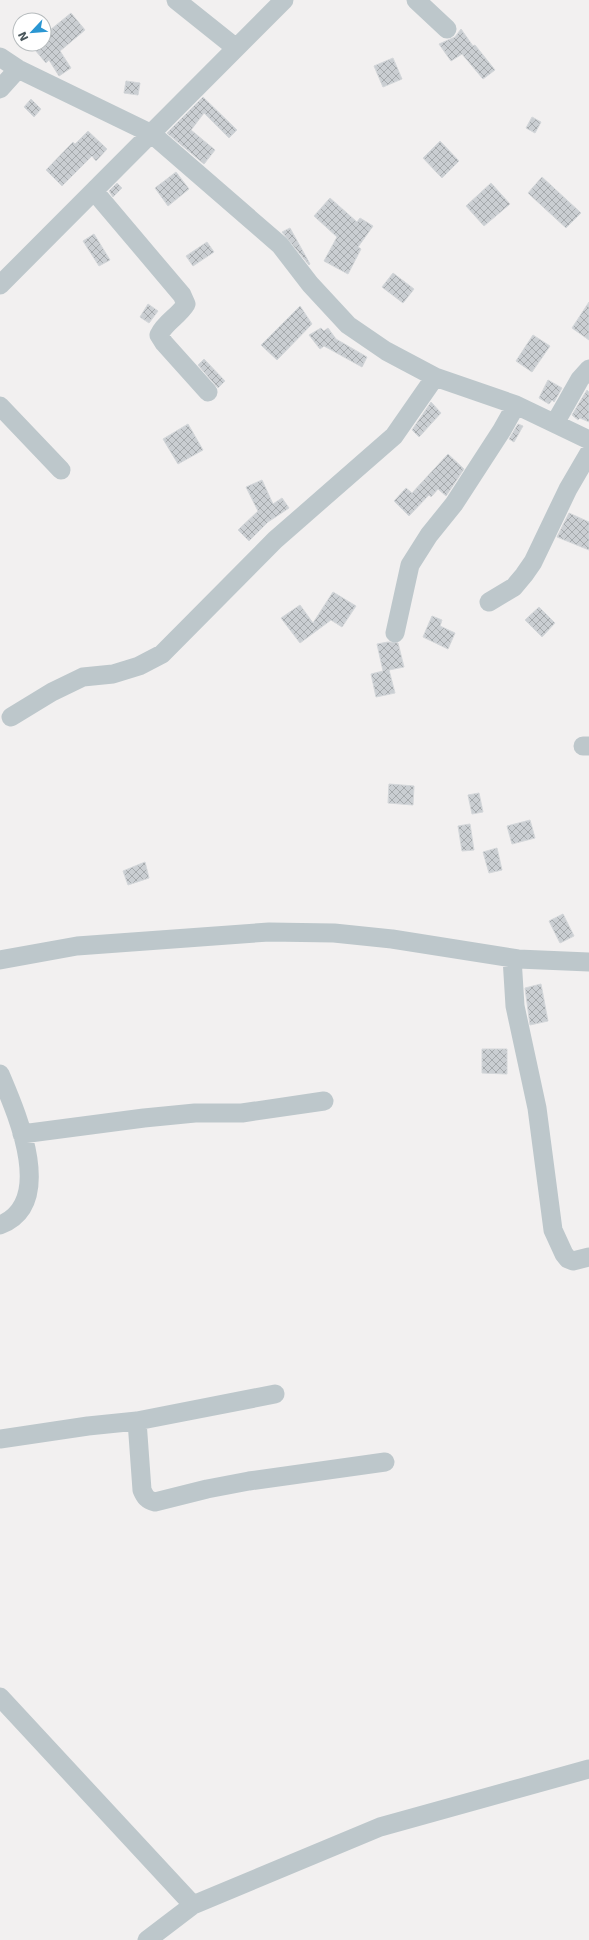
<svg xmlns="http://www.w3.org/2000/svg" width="589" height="1940" viewBox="0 0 589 1940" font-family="'DejaVu Sans',sans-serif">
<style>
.building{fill:url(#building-cross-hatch);stroke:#d4d7da}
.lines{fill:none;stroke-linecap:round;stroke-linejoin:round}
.minor{stroke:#bdc7cb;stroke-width:19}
</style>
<defs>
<pattern id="building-cross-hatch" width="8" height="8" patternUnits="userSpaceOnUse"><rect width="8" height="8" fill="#caced2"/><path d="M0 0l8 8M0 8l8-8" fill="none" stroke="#a6aaad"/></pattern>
</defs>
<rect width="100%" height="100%" fill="#f2f0f0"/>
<path class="building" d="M71 13 85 30 60 51 71 68 59 76 49 60 46 63 30 44H44V35Z
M461 29 473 46 475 45 495 70 483 79 462 54 451 61 439 44 455 37Z
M393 58 402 79 383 87 374 66Z
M126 81 140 83 138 95 124 93Z
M203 97 237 130 229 138 204 113 191 130 215 150 204 164 167 133Z
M31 99 41 109 34 117 24 107Z
M532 117 541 122 535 133 526 128Z
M88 131 107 149 96 161 92 156 62 186 46 170 73 142 75 144Z
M440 141 459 161 442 178 423 158Z
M176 172 189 189 168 206 155 188Z
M542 177 581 213 566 228 528 193Z
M117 183 122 188 113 197 109 191Z
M491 183 510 204 484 226 466 206Z
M330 198 357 222 360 218 373 226 358 247 361 249 348 274 324 261 337 237 314 216Z
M290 228 310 264 309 265 282 232Z
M94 234 110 260 99 266 83 241Z
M207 242 214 252 193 266 186 256Z
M393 273 414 289 403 303 382 287Z
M589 302V340L572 328Z
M148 304 158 311 149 323 140 317Z
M300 306 312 324 277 360 261 345Z
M321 328 324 331 328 328 336 339 367 357 362 367 324 346 320 349 309 335Z
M533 335 550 346 532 372 516 361Z
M204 359 225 381 218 388 198 365Z
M548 380 562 388 554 402 552 400 549 404 539 398Z
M587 390 589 392V422L580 418 578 420 572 415Z
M431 402 441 413 419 437 412 430Z
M188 424 203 450 178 464 163 439Z
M518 424 523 426 514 442 509 439Z
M448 454 464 469 446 496 438 489 431 497 429 495 409 516 394 501 406 488 412 493Z
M262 480 273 504 282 498 289 508 268 522 249 541 238 530 258 511 246 487Z
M569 513 589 522V550L557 537Z
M333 592 356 606 342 627 331 620 300 643 281 618 300 605 313 623Z
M539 607 555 623 542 637 525 620Z
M432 616 442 620 440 626 455 633 448 649 423 637Z
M388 642 398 643 404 667 389 670 395 693 376 697 371 674 383 671 377 644Z
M389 784 414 786 413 805 388 803Z
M479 793 483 812 472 814 468 795Z
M530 820 535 838 512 844 507 826Z
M470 824 474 850 462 851 458 826Z
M497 848 502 870 489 873 483 852Z
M145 862 149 878 128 885 123 871Z
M563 914 574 936 560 943 549 921Z
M541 984 548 1021 530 1025 525 988Z
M482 1049H507V1074L482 1073Z"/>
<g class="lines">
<path class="minor" d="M176 0 236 48
M416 0 447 29
M0 57 18 69 152 134 280 245 310 284 348 325 386 351 435 377 516 405 589 440
M0 89 18 69
M94 191 182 295 186 304C179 316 165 322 159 335L164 343 208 392
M0 285 284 0
M0 406 61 470
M555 423 580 379 589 369
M489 602 514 587 524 575 533 562 568 489 589 453
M395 633 410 565 429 535 454 504 502 430 516 405
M11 717 52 692 83 677 113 674 139 666 162 654 275 540 394 436 435 377
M583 746H589
M512 958 515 1006 537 1108 553 1230 564 1254 568 1259 573 1261 589 1257
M0 960 77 946 269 932 334 933 392 939 518 959 589 962
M0 1074C16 1112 57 1203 0 1225
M22 1134 144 1118 195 1113H242L324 1101
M137 1421 142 1490C145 1497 147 1500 155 1502L207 1489 249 1481 385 1462
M0 1439 88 1426 137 1421 275 1394
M0 1697 193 1905
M147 1940 193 1905 380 1827 589 1769"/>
</g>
<g transform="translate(32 32) rotate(244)"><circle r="19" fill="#ffffff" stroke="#b6bbbd"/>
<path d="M0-3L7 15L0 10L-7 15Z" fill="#2a96d2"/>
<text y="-6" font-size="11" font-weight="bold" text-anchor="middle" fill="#49565b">N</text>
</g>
</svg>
